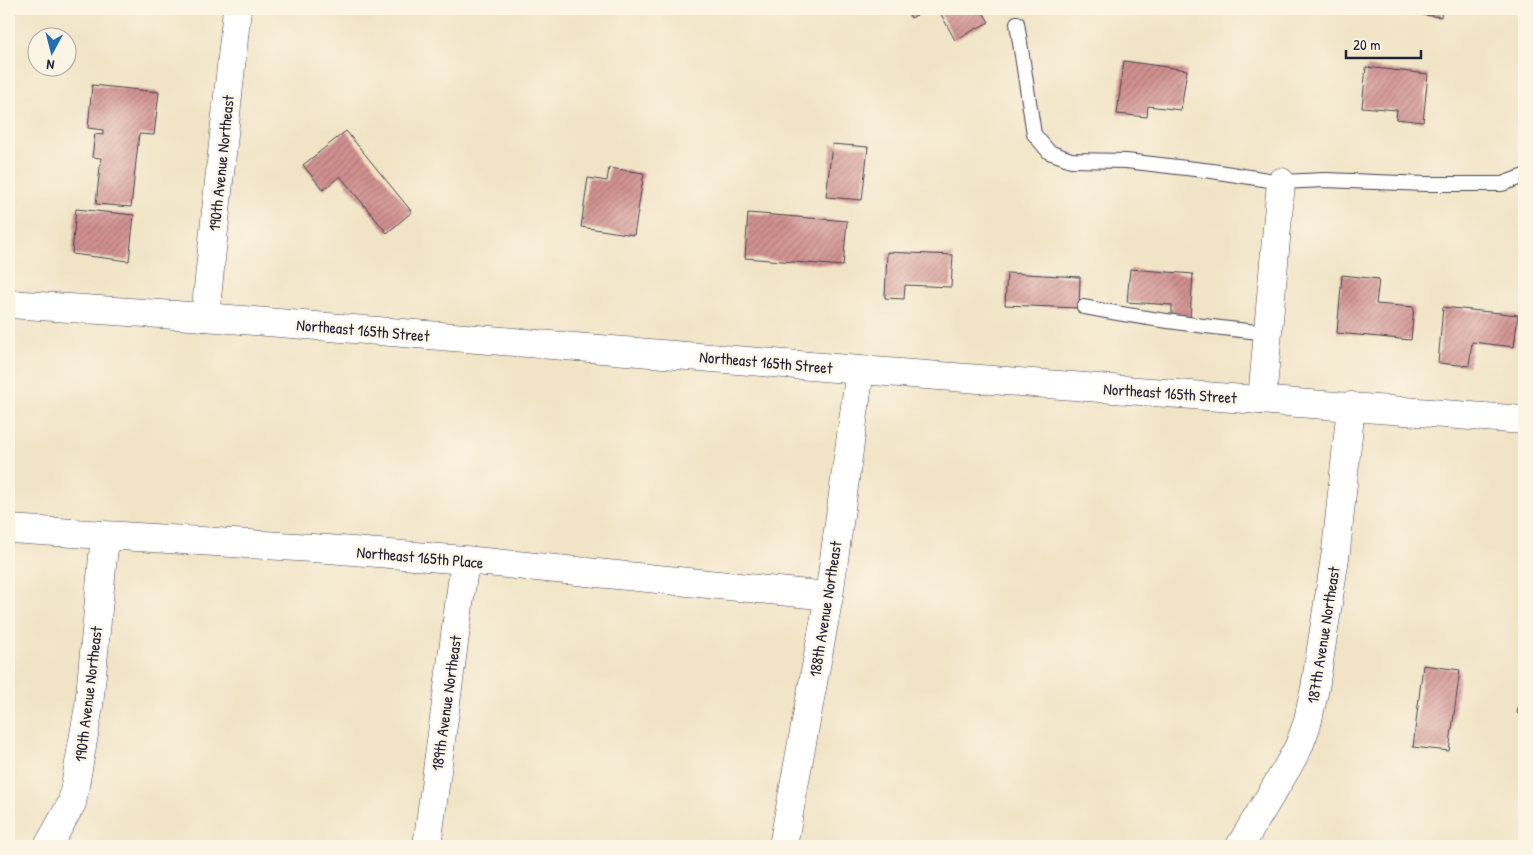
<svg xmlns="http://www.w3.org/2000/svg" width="1533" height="855" viewBox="0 0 1533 855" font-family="'Patrick Hand',sans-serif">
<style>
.building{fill:url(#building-hatch)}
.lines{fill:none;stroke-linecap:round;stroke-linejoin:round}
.service-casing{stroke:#413f50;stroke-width:16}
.minor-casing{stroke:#413f50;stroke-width:29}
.tertiary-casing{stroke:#413f50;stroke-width:29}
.service{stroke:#fff;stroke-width:14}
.minor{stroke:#fff;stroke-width:28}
.tertiary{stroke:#fff;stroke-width:28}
.labels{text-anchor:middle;stroke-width:4.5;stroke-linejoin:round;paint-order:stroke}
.street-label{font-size:16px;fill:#22223b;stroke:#fcf5e5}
</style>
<defs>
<pattern id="building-hatch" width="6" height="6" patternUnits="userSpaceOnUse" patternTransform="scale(1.25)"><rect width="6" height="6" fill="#d19190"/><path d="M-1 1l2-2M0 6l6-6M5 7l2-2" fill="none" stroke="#a97677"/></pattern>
</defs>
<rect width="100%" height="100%" fill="#fcf5e5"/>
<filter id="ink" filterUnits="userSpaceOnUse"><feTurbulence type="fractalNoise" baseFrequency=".02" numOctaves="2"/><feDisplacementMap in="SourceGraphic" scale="10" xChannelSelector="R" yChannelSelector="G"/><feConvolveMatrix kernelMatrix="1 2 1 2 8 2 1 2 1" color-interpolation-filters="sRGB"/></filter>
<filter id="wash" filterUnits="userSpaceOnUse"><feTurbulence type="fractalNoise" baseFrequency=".0096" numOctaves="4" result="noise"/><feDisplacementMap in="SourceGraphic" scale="20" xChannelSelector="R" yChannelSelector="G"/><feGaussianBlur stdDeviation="1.12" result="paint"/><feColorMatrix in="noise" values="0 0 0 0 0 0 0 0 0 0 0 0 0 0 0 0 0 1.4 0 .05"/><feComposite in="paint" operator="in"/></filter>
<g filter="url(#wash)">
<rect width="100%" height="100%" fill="#f1e4c6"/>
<g id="blocks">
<path class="building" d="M906 9H928L911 18Z
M938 9H981L989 22 955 40Z
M1400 9H1442L1441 17 1400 12Z
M1124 61 1187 70 1181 110 1148 106 1147 117 1117 114Z
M1366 67 1428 74 1423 122 1396 119 1397 110 1362 107Z
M92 85 159 92 154 135 139 134 131 207 96 204 101 158 92 157 95 134 103 135V130L88 128Z
M346 131 412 212 387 233 340 176 323 190 303 165Z
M832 144 868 147 862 200 826 197Z
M609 168 644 173 634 235 581 227 588 178 607 181Z
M76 209 134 215 129 261 72 254Z
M748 213 847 221 843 266 745 258Z
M887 252 953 255 951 287 905 285 904 299 885 298Z
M1130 269 1193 274 1190 318 1172 317V305L1127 302Z
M1007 273 1080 277 1079 308 1005 305Z
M1342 275 1379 279 1376 304 1414 307 1411 340 1337 333Z
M1443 307 1518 315 1514 347 1472 342 1469 366 1438 363Z
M1423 665 1460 670 1449 751 1413 747Z
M1524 684V715L1517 713Z"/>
</g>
</g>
<g filter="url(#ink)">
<use href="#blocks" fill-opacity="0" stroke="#413f50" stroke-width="1"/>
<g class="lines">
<g class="service-casing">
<path id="service" d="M1017 23 1034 134 1049 152 1071 160 1126 161 1212 171 1281 182 1325 180 1426 184H1502L1524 176
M1084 307C1145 319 1206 327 1269 333"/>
</g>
<g class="minor-casing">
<path id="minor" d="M205 317 237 9
M1262 400 1281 182
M9 529 328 549 465 560 829 596
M48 846 72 803 89 706 105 535
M427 846 465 560
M783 846 829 596 860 370
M1240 846 1287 768 1299 746 1307 724 1315 688 1336 551 1351 406"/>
</g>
<g class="tertiary-casing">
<path id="tertiary" d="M9 304 205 317 860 370 1524 420"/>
</g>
<use href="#service" class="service"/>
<use href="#minor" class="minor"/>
<use href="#tertiary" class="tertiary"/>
</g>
</g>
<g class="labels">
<g class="street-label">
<text transform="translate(221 163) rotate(-84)" y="6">190th Avenue Northeast</text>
<text transform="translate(363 330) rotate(5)" y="6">Northeast 165th Street</text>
<text transform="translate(766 362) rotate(5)" y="6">Northeast 165th Street</text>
<text transform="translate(1170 393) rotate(4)" y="6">Northeast 165th Street</text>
<text transform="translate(420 557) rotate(5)" y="6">Northeast 165th Place</text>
<text transform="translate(825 609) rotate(-81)" y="6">188th Avenue Northeast</text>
<text transform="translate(1323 635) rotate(-81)" y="6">187th Avenue Northeast</text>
<text transform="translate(88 694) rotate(-83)" y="6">190th Avenue Northeast</text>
<text transform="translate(446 703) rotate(-82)" y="6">189th Avenue Northeast</text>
</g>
</g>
<rect width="1533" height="855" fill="none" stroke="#fcf5e5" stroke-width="30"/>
<g transform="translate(52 52) rotate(187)"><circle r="24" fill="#fcf5e5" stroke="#a5a1a1"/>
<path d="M0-4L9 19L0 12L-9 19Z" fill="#1f6fb2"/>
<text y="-8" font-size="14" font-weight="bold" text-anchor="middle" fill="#22223b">N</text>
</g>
<path d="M1346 50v8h75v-8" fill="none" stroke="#22223b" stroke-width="2.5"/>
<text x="1353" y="50" font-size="15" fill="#22223b" stroke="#fcf5e5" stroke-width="4" paint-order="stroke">20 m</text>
</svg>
